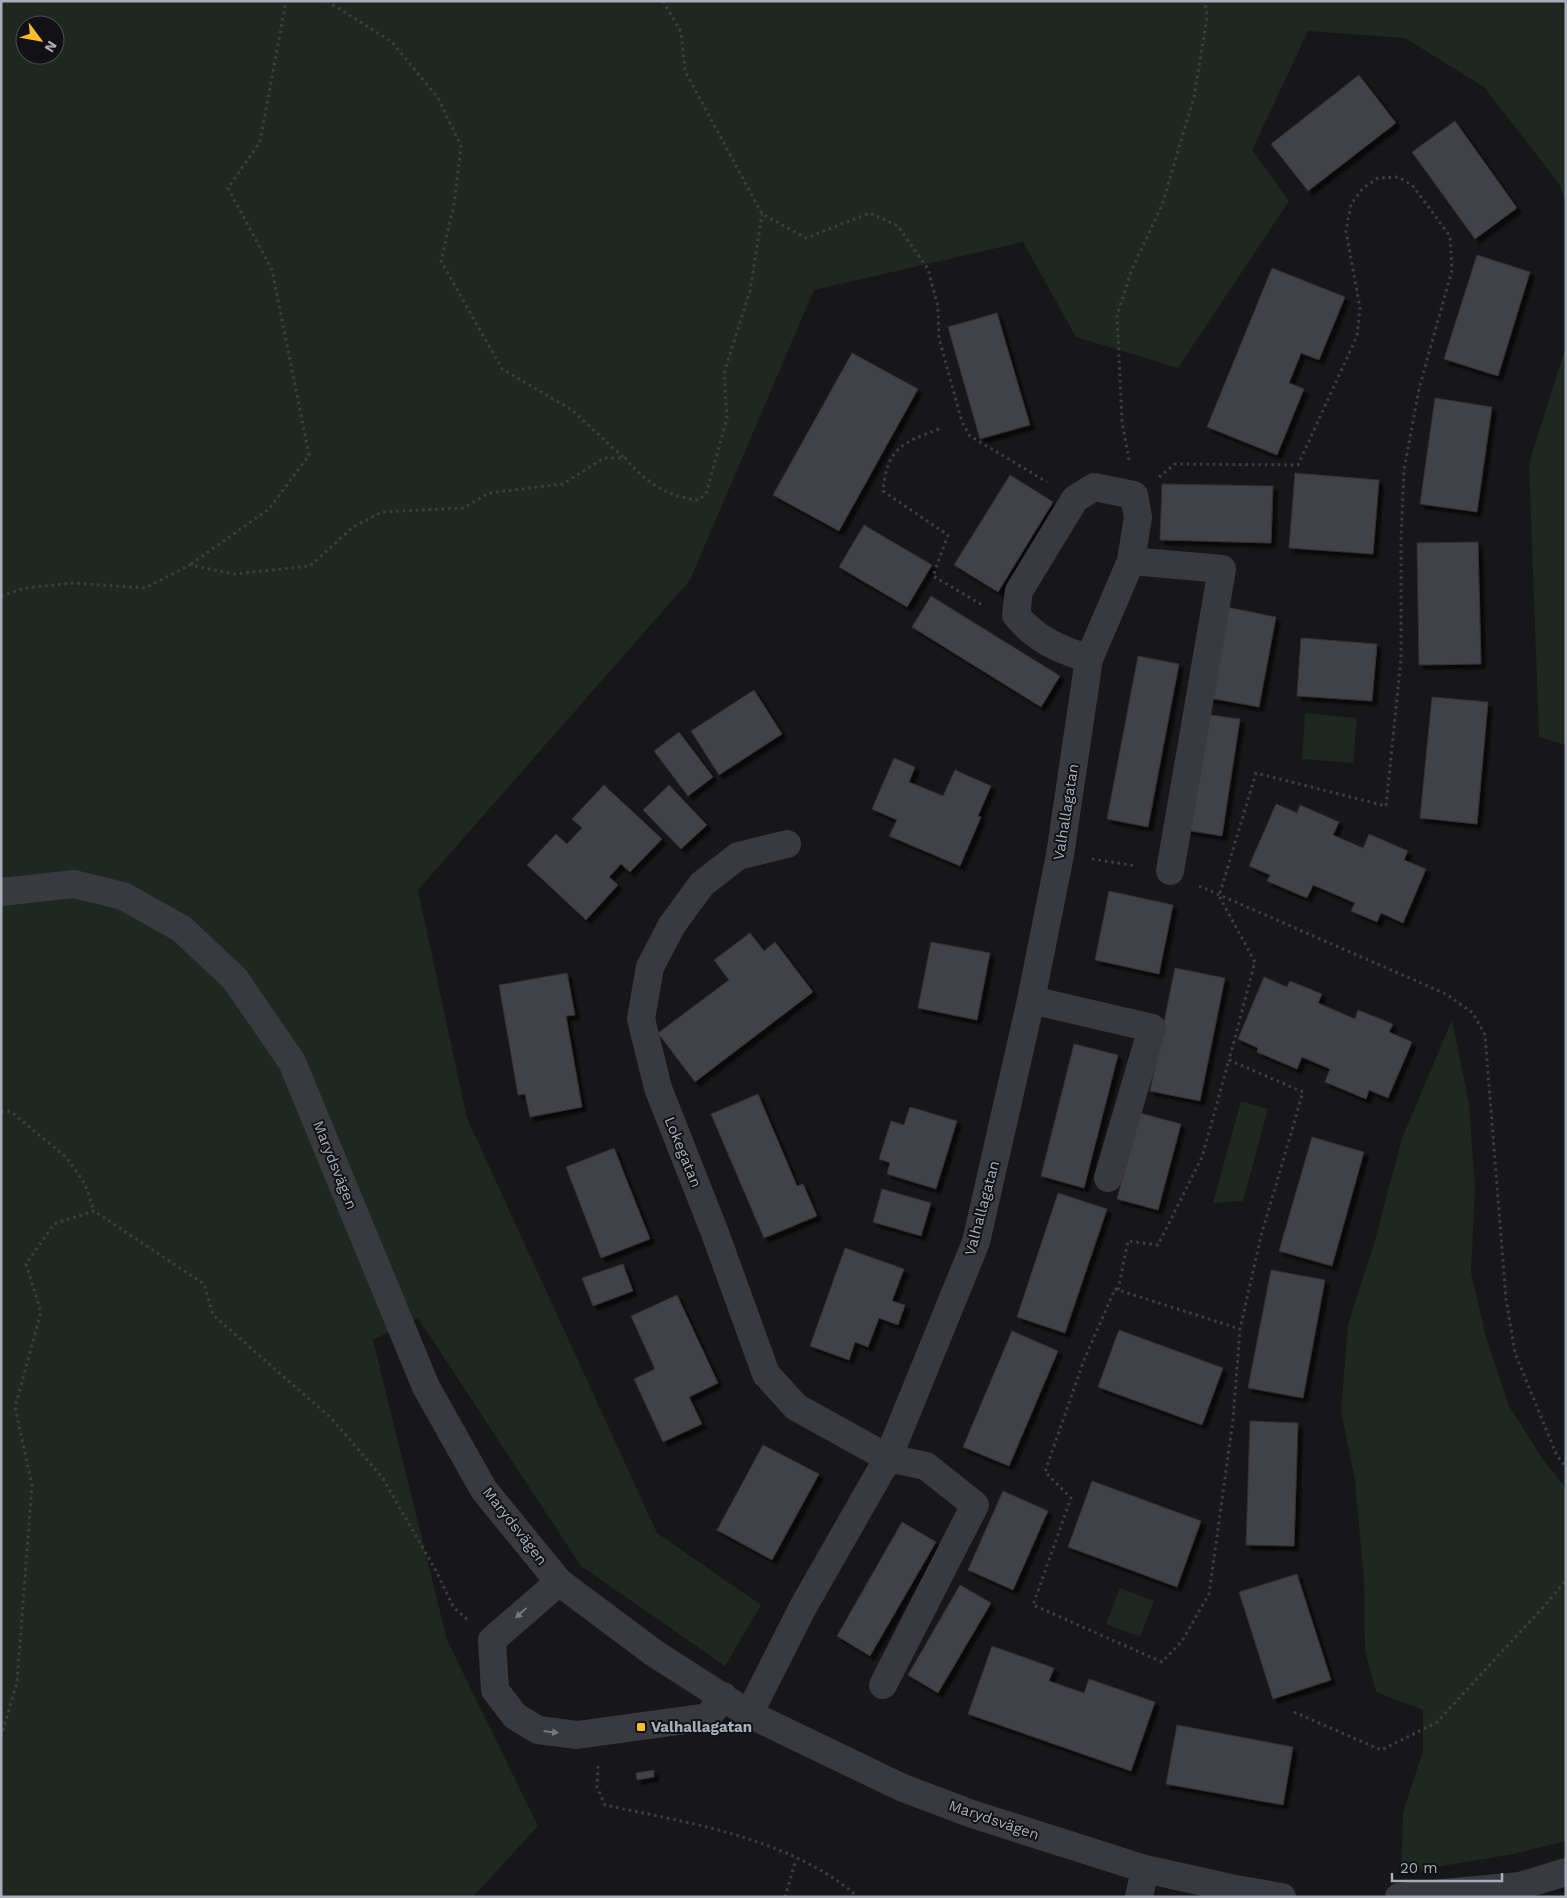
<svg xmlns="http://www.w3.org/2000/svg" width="1567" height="1898" viewBox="0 0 1567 1898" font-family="'Work Sans',sans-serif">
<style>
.green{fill:#1e2720;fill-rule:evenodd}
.building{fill:#414246;stroke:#313135;filter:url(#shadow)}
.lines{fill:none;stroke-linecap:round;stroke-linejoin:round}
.path{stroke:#3d3f45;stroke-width:3;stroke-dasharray:2.5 4;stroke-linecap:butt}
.minor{stroke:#393a40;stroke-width:28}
.oneway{fill:#767983}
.poi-dot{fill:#ffbd29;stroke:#121214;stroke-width:2}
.labels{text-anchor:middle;stroke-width:4;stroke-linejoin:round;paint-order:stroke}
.street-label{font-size:15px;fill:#a8adba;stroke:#121214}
.poi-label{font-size:15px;font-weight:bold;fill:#a8adba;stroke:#121214;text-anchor:start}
</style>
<defs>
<filter id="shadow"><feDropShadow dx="4.5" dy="4.5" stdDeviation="1" flood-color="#0009"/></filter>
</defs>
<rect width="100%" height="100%" fill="#171719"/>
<path class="green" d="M1 1H1566V206L1560 185 1484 87 1405 38 1308 31 1252 150 1289 201 1178 368 1076 337 1023 242 814 290 690 580 418 890 467 1118 657 1533 761 1605 725 1666 581 1566 418 1318 373 1340 447 1640 538 1826 473 1897H1ZM25 25H55V55H25Z
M1566 346V745L1539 737 1529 463Z
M1305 713 1357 718 1353 763 1302 759Z
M1452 1020 1469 1104 1475 1188 1471 1272 1486 1337 1509 1406 1544 1461 1566 1488V1841L1508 1855 1401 1873 1403 1812 1423 1751V1710L1376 1692 1365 1651 1364 1580 1355 1481 1341 1411 1348 1324 1374 1244 1402 1138Z
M1241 1101 1268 1109 1243 1201 1213 1203Z
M1120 1588 1154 1601 1140 1637 1106 1624Z"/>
<path class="building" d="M1359 75 1396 123 1308 191 1271 144Z
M1455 121 1517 208 1475 239 1412 152Z
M1477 255 1530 272 1498 376 1444 359Z
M1272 268 1345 297 1319 360 1301 353 1289 383 1304 389 1277 455 1207 427Z
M997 313 1030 425 980 439 948 327Z
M852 353 918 389 839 531 773 495Z
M1435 398 1492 407 1477 512 1420 504Z
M1295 473 1379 480 1373 554 1289 548Z
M1010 475 1053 502 998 592 954 565Z
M1162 484 1273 486 1271 543 1160 540Z
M864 525 932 565 907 607 839 567Z
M1478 542 1481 664 1419 665 1417 543Z
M931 596 1060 676 1041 707 912 627Z
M1221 606 1276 617 1259 707 1204 697Z
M1301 638 1377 644 1372 701 1297 696Z
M1138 656 1179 664 1148 827 1107 819Z
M754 690 782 734 719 775 691 731Z
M1432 697 1488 702 1477 824 1420 818Z
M1204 714 1240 719 1222 836 1186 830Z
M679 732 713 777 688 796 654 751Z
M894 758 915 767 909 782 943 796 955 770 991 786 978 816 981 817 960 866 889 836 897 820 872 809Z
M604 785 662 839 630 872 621 864 609 877 618 885 586 920 527 865 556 834 567 844 582 828 572 819Z
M669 785 707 825 681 849 643 810Z
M1276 804 1297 813 1300 805 1339 822 1333 835 1363 848 1369 834 1408 851 1404 860 1426 869 1403 923 1381 913 1377 922 1351 911 1355 903 1313 885 1307 898 1267 881 1270 875 1249 866Z
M1109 891 1173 905 1159 974 1095 960Z
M750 933 764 951 775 942 813 992 695 1082 658 1033 729 980 714 960Z
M931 942 990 953 977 1020 918 1008Z
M1175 968 1225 978 1200 1101 1150 1091Z
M567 973 575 1015 566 1016 582 1107 530 1117 525 1094 518 1095 499 985Z
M1264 977 1287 987 1290 981 1322 994 1318 1003 1355 1019 1358 1010 1393 1024 1389 1032 1412 1042 1388 1098 1369 1090 1366 1099 1325 1082 1330 1069 1302 1057 1297 1069 1257 1052 1258 1048 1238 1039Z
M1074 1044 1118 1055 1084 1188 1041 1176Z
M758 1094 797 1186 803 1184 817 1216 764 1238 711 1114Z
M910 1107 957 1121 936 1189 887 1174 890 1163 879 1159 891 1121 904 1125Z
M1140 1113 1181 1124 1158 1210 1117 1199Z
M1312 1137 1364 1152 1332 1266 1279 1251Z
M614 1148 650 1239 601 1258 566 1167Z
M882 1189 931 1203 921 1236 873 1222Z
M1058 1193 1107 1209 1065 1333 1017 1317Z
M845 1248 904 1269 892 1301 905 1305 898 1325 879 1318 868 1347 855 1342 849 1360 810 1346Z
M623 1264 633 1291 593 1306 582 1278Z
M1271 1270 1325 1280 1303 1398 1248 1388Z
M677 1295 718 1383 689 1397 702 1424 663 1442 634 1379 655 1369 631 1316Z
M1119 1330 1223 1368 1202 1425 1098 1387Z
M1012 1331 1058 1351 1009 1466 963 1447Z
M1250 1421 1298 1423 1294 1546 1246 1545Z
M763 1445 819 1474 772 1560 717 1530Z
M1092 1481 1201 1521 1177 1587 1068 1547Z
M1003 1491 1048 1511 1013 1590 968 1570Z
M902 1522 936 1542 870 1656 837 1636Z
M1297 1574 1331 1680 1273 1699 1239 1592Z
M960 1585 991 1603 938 1693 908 1675Z
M992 1646 1054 1668 1049 1681 1084 1693 1089 1679 1155 1702 1131 1771 968 1714Z
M1177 1725 1293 1747 1283 1805 1166 1784Z
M654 1770V1777L637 1780 636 1773Z"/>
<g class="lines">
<path class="path" d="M327 1 392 42 438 98 461 146 454 204 441 261 502 369 572 410 624 458
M663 1 681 32 685 71 762 214 806 238 870 213 898 226 928 269 938 307 939 338 962 422 970 436 1047 482
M939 429C902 443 887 448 883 491L948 535 933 576 984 606
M1129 460 1122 421 1117 315 1132 269 1162 205 1194 97 1207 17 1205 1
M1159 477 1175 464 1298 465 1357 336 1360 308 1346 231 1351 204 1363 188 1378 178 1398 177 1412 185 1450 236 1452 270 1419 389 1404 470 1401 540V659L1386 806 1256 773 1219 896 1255 962 1229 1060 1303 1092 1261 1236 1240 1329 1233 1420 1209 1594 1182 1641 1162 1662 1033 1605 1071 1498 1045 1472 1084 1360 1115 1289 1240 1329
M191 564 269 509 309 455 272 270 228 188 260 142 286 1
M1 596 25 588 73 583 145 588 190 565 234 574 310 566 353 527 382 512 463 508 489 493 563 484 604 458H625C644 481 667 497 698 500L706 494 727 418 724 373 750 291 762 214
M1092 859 1137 866
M1199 886 1446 994 1473 1013 1485 1035 1506 1299 1515 1353 1557 1456 1566 1467
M1 1112 10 1111 67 1158 85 1184 94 1211
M1118 1290 1128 1241 1158 1245 1202 1157 1229 1060
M1294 1712 1381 1750 1436 1723 1547 1603 1566 1580
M1 1737 17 1682 32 1485 15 1407 41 1312 26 1264 54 1224 94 1211 204 1284 213 1315 331 1418 382 1477 435 1569 454 1608 467 1619
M598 1766 597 1787 605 1805C689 1823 791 1838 858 1897
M785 1897 796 1859"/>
<path class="minor" d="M1131 561 1222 569 1170 871
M787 844 738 856 702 884 672 925 650 967 641 1019 658 1088 715 1233 766 1374 796 1407 888 1458 926 1466 975 1505 883 1685
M1 892 74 884 123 896 182 929 235 979 292 1062 426 1387 484 1490 559 1582 654 1653 749 1714 903 1788 972 1814 1145 1869 1235 1889 1282 1897
M1031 1000 1152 1028 1108 1178
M559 1582 492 1640 495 1690 515 1716 538 1730 577 1735 708 1717 723 1696
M749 1714 803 1607 888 1458 976 1242 1031 1000 1060 855 1089 659 1131 561 1138 517 1134 495 1094 487 1075 499 1064 517 1019 591 1016 615C1036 640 1059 649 1089 659
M1139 1897 1145 1869
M1399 1897 1520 1886 1566 1872"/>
</g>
<defs><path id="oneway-solid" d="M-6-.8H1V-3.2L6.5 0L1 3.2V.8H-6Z" transform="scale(1.25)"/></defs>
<g class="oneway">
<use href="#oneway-solid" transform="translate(521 1613) rotate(137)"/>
<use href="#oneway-solid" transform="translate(551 1732) rotate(7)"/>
</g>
<rect class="poi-dot" x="636" y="1722" width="10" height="10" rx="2.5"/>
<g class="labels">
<g class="street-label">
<text transform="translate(1066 812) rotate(-81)" y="5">Valhallagatan</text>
<text transform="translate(683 1152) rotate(68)" y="5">Lokegatan</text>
<text transform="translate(335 1165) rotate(68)" y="5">Marydsvägen</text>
<text transform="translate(982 1208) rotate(-75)" y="5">Valhallagatan</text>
<text transform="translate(515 1526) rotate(52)" y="5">Marydsvägen</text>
<text transform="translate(994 1820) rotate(19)" y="5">Marydsvägen</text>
</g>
<g class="poi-label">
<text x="651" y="1732">Valhallagatan</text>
</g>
</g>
<rect width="1567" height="1898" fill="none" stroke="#a8adba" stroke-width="5"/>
<g transform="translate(40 40) rotate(122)"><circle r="24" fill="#121214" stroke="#4e5056"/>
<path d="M0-4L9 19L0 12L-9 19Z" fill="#ffbd29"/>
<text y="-8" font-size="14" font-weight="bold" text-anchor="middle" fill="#a8adba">N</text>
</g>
<path d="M1392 1873v8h110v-8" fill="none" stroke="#a8adba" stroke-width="2.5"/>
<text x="1400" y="1873" font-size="15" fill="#a8adba" stroke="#121214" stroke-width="4" paint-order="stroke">20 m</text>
</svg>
